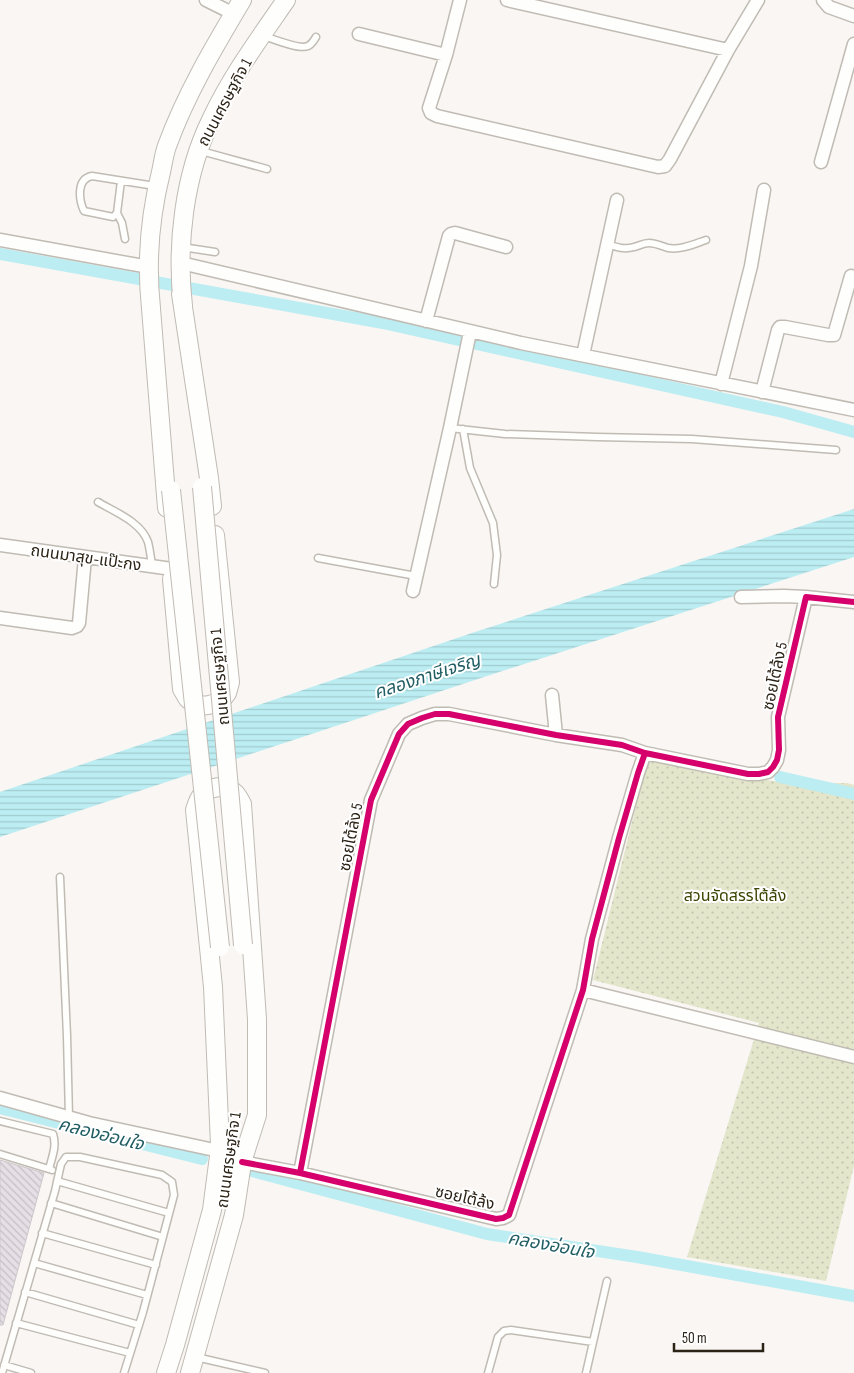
<svg xmlns="http://www.w3.org/2000/svg" width="854" height="1373" viewBox="0 0 854 1373" font-family="'Sofia Sans Condensed','Noto Sans Thai',sans-serif">
<style>
.garden{fill:url(#garden-dots)}
.water{fill:url(#water-rules)}
.lines{fill:none;stroke-linecap:round;stroke-linejoin:round}
.canal{stroke:#bbedf2;stroke-width:12}
.building{fill:url(#building-back-hatch);stroke:#ccc7cb}
.lane-casing{stroke:#c0bbb3;stroke-width:9}
.street-casing{stroke:#c0bbb3;stroke-width:15}
.secondary-casing{stroke:#c0bbb3;stroke-width:20}
.lane{stroke:#fefefd;stroke-width:6}
.street{stroke:#fefefd;stroke-width:12}
.secondary{stroke:#fefefd;stroke-width:18}
.secondary-bridge-casing{stroke:#c0bbb3;stroke-width:20;stroke-linecap:butt}
.secondary-bridge{stroke:#fefefd;stroke-width:18}
.cycleway-casing{stroke:#fff;stroke-width:9}
.cycleway{stroke:#d6006c;stroke-width:6}
.labels{text-anchor:middle;stroke-width:4;stroke-linejoin:round;paint-order:stroke}
.street-label{font-size:16px;fill:#2c2317;stroke:#fff}
.park-label{font-size:16px;fill:#3d4300;stroke:#fff}
.water-label{font-size:18px;font-style:italic;fill:#215e64;stroke:#fff}
</style>
<defs>
<pattern id="garden-dots" width="8" height="8" patternUnits="userSpaceOnUse" patternTransform="scale(1.25)"><rect width="8" height="8" fill="#e3e6cb"/><path d="M2 2h.1M6 6h.1" fill="none" stroke="#c3c5ae" stroke-width="1.8" stroke-linecap="round"/></pattern>
<pattern id="water-rules" width="6" height="5" patternUnits="userSpaceOnUse" patternTransform="scale(1.25)"><rect width="6" height="5" fill="#bbedf2"/><path d="M0 2.5h6" fill="none" stroke="#a1cbcf"/></pattern>
<pattern id="building-back-hatch" width="6" height="6" patternUnits="userSpaceOnUse" patternTransform="scale(1.25)"><rect width="6" height="6" fill="#e6e0e6"/><path d="M-1 5l2 2M0 0l6 6M5-1l2 2" fill="none" stroke="#c5c0c5"/></pattern>
</defs>
<rect width="100%" height="100%" fill="#f9f6f3"/>
<path class="garden" d="M647 761 785 783H847L854 785V1166L826 1281 687 1257 759 1023 593 980Z"/>
<path class="water" d="M854 509V557L487 676 0 837V792L475 632Z"/>
<g class="lines">
<path class="canal" d="M0 254 383 323 783 412 854 432
M780 777 854 794
M0 1108 202 1159
M252 1171 487 1234 637 1257 854 1296"/>
</g>
<path class="building" d="M0 1160 44 1173 3 1325H0Z"/>
<g class="lines">
<g class="lane-casing">
<path id="lane" d="M264 36C273 39 300 50 308 46 312 44 314 40 316 37
M201 151 267 169
M121 181 117 213 122 223 125 239
M117 213 113 217 84 211C79 200 76 179 92 176L155 186
M607 244C616 247 624 250 634 247 639 246 643 243 649 243 655 243 662 246 668 248 681 250 694 244 706 240
M182 247 215 252
M450 428 505 434 597 437 692 439 836 450
M463 429 470 468 493 523 497 555 494 584
M98 502C115 512 141 522 148 542 150 550 151 558 152 566
M318 558 416 576
M60 877 67 1036 69 1117
M0 1121 53 1134C57 1146 52 1157 49 1169
M0 1154 52 1170
M57 1181 169 1213
M51 1203 163 1237
M42 1233 156 1265
M34 1263 147 1295
M25 1292 139 1325
M16 1323 130 1353
M196 1357 265 1373
M4 1365 31 1373
M2 1373 55 1191 61 1164 66 1157H80L162 1175 172 1182 174 1195 143 1312 124 1373
M488 1373 498 1337 504 1331 511 1330 593 1342
M586 1373 607 1281"/>
</g>
<g class="street-casing">
<path id="street" d="M206 0 234 14
M460 0 446 55 429 108 431 113 437 116 658 167 665 166 670 159 728 50 758 0
M507 0 728 50
M823 0 829 7 854 16
M359 34 446 55
M821 162 854 44
M0 240 149 267
M181 263 521 343 854 410
M426 321 449 236 451 234 455 233 506 247
M583 355 617 200
M721 384 751 266 764 190
M762 392 778 330 780 327H785L828 335H834L851 276
M0 545 172 569
M413 591 450 428 470 332
M741 597 784 596 806 597
M0 618 72 628 77 626 79 623 85 558
M552 695 556 735
M583 990 854 1057
M0 1098 89 1123 219 1151
M242 1162 300 1173 496 1219 503 1218 509 1215 583 990 592 939 619 838 638 773 645 753
M300 1173 371 800 399 734 408 724 422 718 435 714H449L556 735 622 745 645 753 748 774H759L768 772 773 767 777 760 779 750 778 717 806 597 854 602"/>
</g>
<g class="secondary-casing">
<path id="secondary" d="M181 294 209 478 212 506
M150 296 167 508
M183 306C176 246 184 175 211 120 231 77 259 39 286 0
M151 308C146 262 150 216 161 172 163 163 164 154 167 146 186 94 214 47 242 0
M172 579 182 689C184 692 186 696 188 699 199 710 219 706 227 693 228 690 229 686 230 682L215 535
M220 1144 213 987 195 810C197 804 198 799 202 795 210 786 226 784 235 793 238 796 240 800 242 804L257 1019V1115L242 1162
M166 1373 175 1345 212 1210 222 1133
M190 1373 234 1215 244 1150"/>
</g>
<use href="#lane" class="lane"/>
<use href="#street" class="street"/>
<use href="#secondary" class="secondary"/>
<g class="secondary-bridge-casing">
<path id="secondary-bridge" d="M202 487 243 945
M171 490 220 947"/>
</g>
<use href="#secondary-bridge" class="secondary-bridge"/>
<g class="cycleway-casing">
<path id="cycleway" d="M242 1162 300 1173 496 1219 503 1218 509 1215 583 990 592 939 619 838 638 773 645 753
M300 1173 371 800 399 734 408 724 422 718 435 714H449L556 735 622 745 645 753 748 774H759L768 772 773 767 777 760 779 750 778 717 806 597 854 602"/>
</g>
<use href="#cycleway" class="cycleway"/>
</g>
<g class="labels">
<g class="street-label">
<text transform="translate(224 102) rotate(-62)" y="6">ถนนเศรษฐกิจ 1</text>
<text transform="translate(86 557) rotate(8)" y="6">ถนนมาสุข-แป๊ะกง</text>
<text transform="translate(774 676) rotate(-78)" y="6">ซอยโต้ล้ง 5</text>
<text transform="translate(219 677) rotate(-95)" y="6">ถนนเศรษฐกิจ 1</text>
<text transform="translate(350 837) rotate(-79)" y="6">ซอยโต้ล้ง 5</text>
<text transform="translate(228 1160) rotate(-82)" y="6">ถนนเศรษฐกิจ 1</text>
<text transform="translate(465 1197) rotate(13)" y="6">ซอยโต้ล้ง</text>
</g>
<g class="park-label">
<text x="735" y="901">สวนจัดสรรโต้ล้ง</text>
</g>
<g class="water-label">
<text transform="translate(427 676) rotate(-18)" y="6">คลองภาษีเจริญ</text>
<text transform="translate(101 1134) rotate(14)" y="6">คลองอ่อนใจ</text>
<text transform="translate(551 1245) rotate(10)" y="6">คลองอ่อนใจ</text>
</g>
</g>
<path d="M674 1343v8h89v-8" fill="none" stroke="#2c2317" stroke-width="2.5"/>
<text x="682" y="1343" font-size="15" fill="#2c2317" stroke="#ffffff" stroke-width="4" paint-order="stroke">50 m</text>
</svg>
